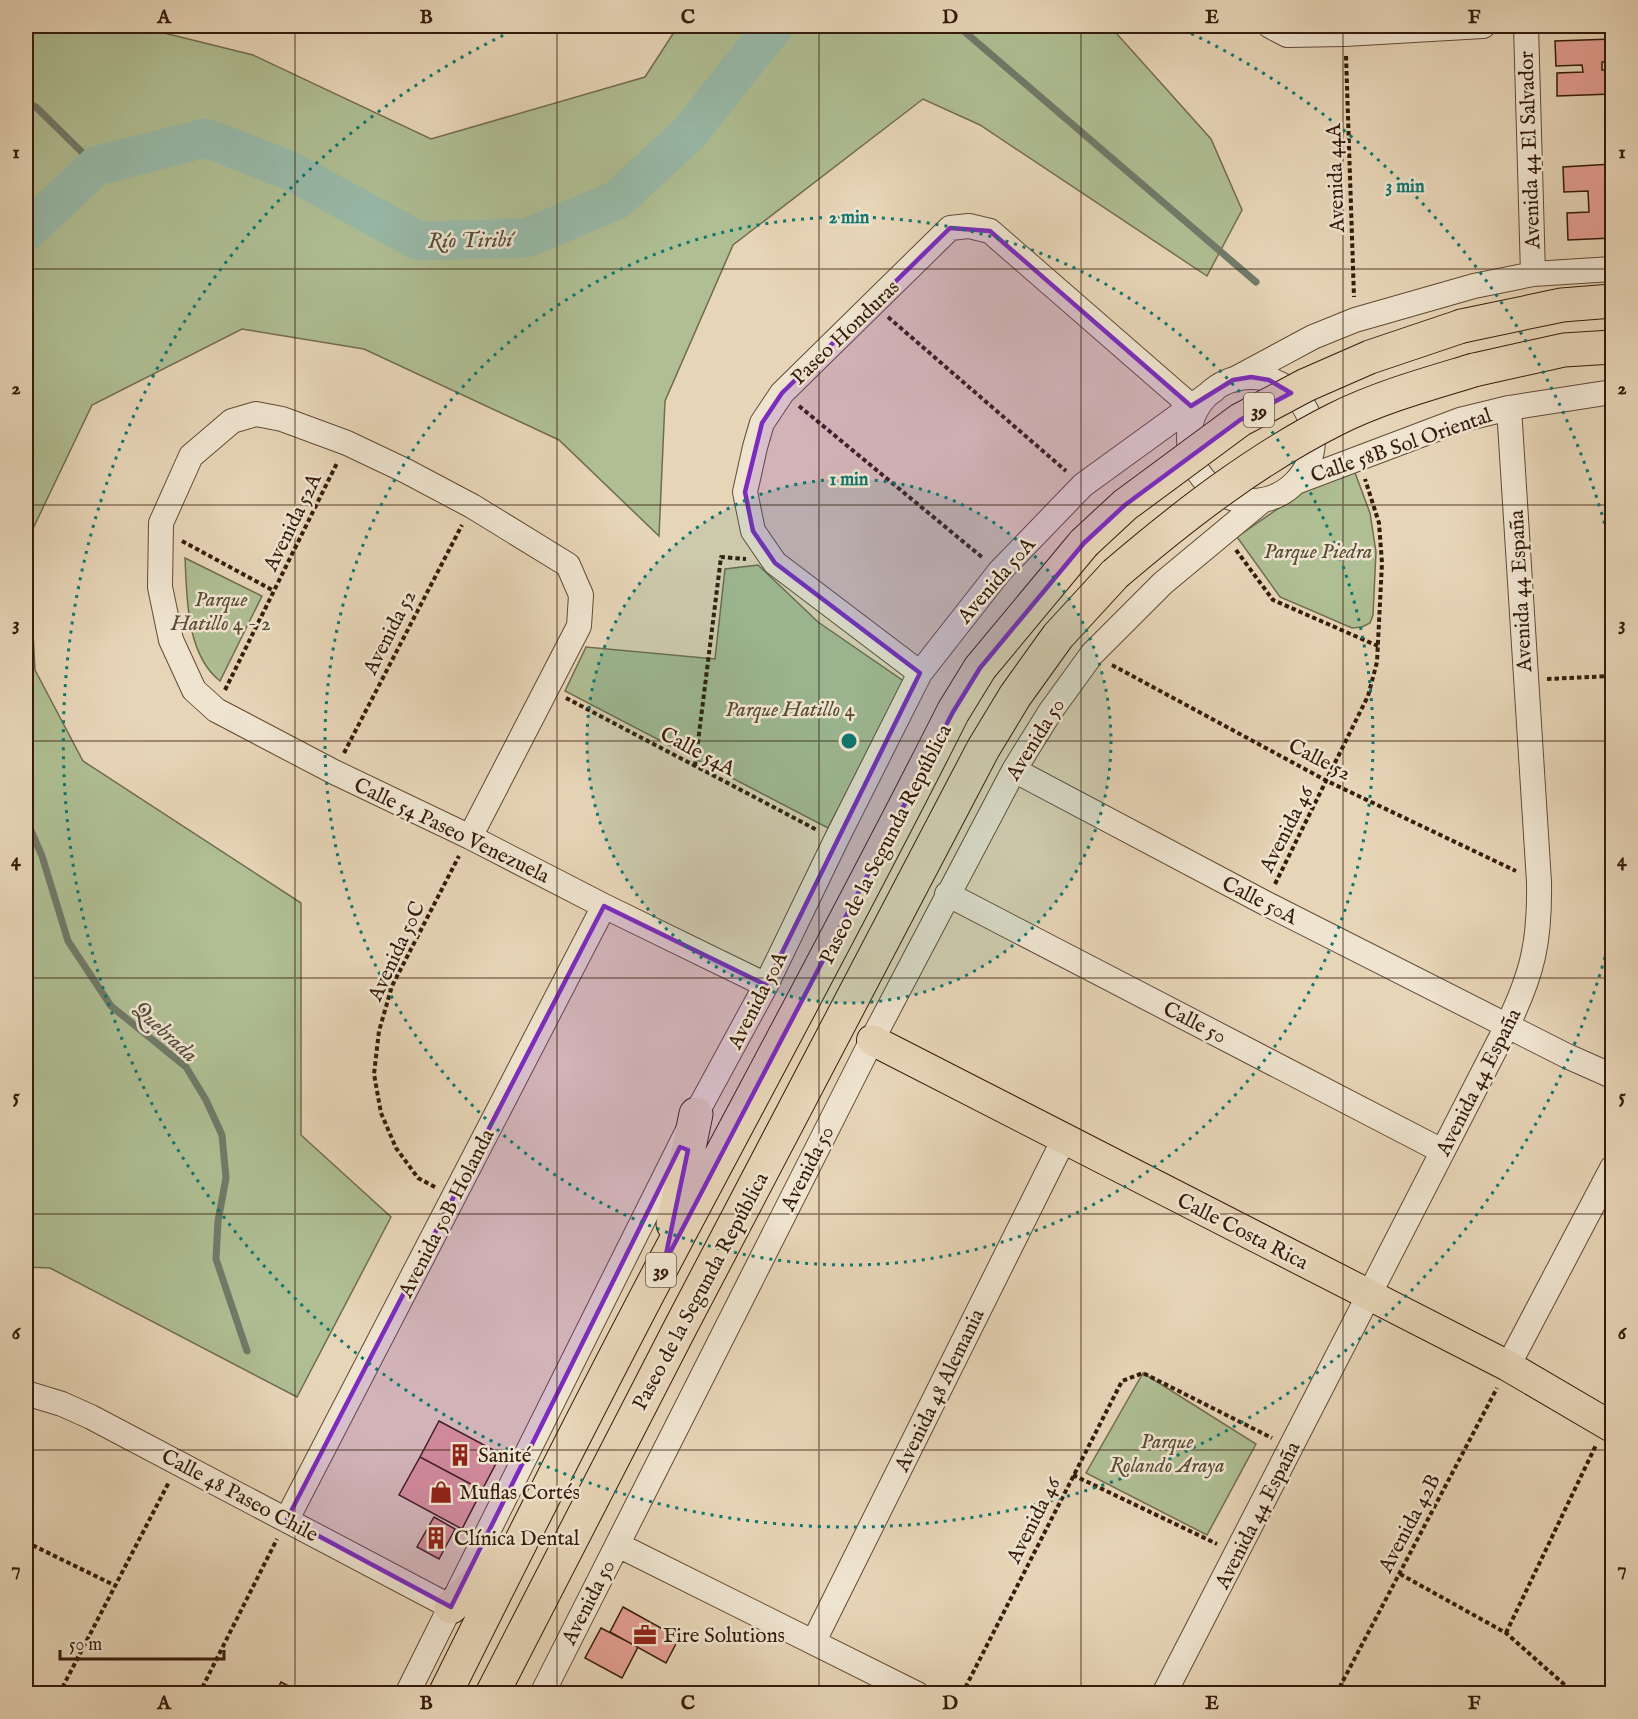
<svg xmlns="http://www.w3.org/2000/svg" width="1638" height="1719" viewBox="0 0 1638 1719" font-family="'IM FELL English',serif">
<style>
.green{fill:#afbe93;stroke:#726c4f;stroke-width:1.5}
.lines{fill:none;stroke-linecap:round;stroke-linejoin:round}
.stream{stroke:#707a69;stroke-width:7}
.river{stroke:#98b9a8;stroke-width:39}
.building{fill:#e59f93;stroke:#341b0b;stroke-width:1.5}
.minor-casing{stroke:#614a36;stroke-width:26}
.major-casing{stroke:#341b0b;stroke-width:32}
.highway-casing{stroke:#341b0b;stroke-width:35}
.path{stroke:#341b0b;stroke-width:4;stroke-dasharray:4.5 3;stroke-linecap:butt}
.minor{stroke:#efe4d0;stroke-width:24}
.major{stroke:#e7d5b7;stroke-width:30}
.highway{stroke:#e7d5b7;stroke-width:33}
.highway-bridge-casing{stroke:#341b0b;stroke-width:35;stroke-linecap:butt}
.highway-bridge{stroke:#e7d5b7;stroke-width:33}
.marked{fill:#7b2cbf;fill-opacity:0.2;stroke:#7b2cbf;stroke-width:4.5;stroke-linejoin:round}
.grid{fill:none;stroke:#341b0b;stroke-width:1.5;stroke-opacity:0.55}
.ring{fill:none;stroke:#0f766e;stroke-width:3;stroke-dasharray:3 6}
.labels{text-anchor:middle;stroke-width:5;stroke-linejoin:round;paint-order:stroke}
.shield{fill:#efe4d0;stroke:#6c5746;stroke-width:1.5}
.shield-label{font-size:20px;font-weight:bold;fill:#341b0b}
.street-label{font-size:21px;fill:#341b0b;stroke:#efe4d0}
.park-label{font-size:21px;font-style:italic;fill:#594c34;stroke:#efe4d0}
.poi-label{font-size:21px;fill:#341b0b;stroke:#efe4d0;text-anchor:start}
.water-label{font-size:22px;font-style:italic;fill:#524a3a;stroke:#efe4d0}
.centre{fill:#0f766e;stroke:#efe4d0;stroke-width:3}
.ring-label{font-size:18px;text-anchor:middle;font-weight:bold;fill:#0f766e;stroke:#efe4d0;stroke-width:5;stroke-linejoin:round;paint-order:stroke}
.neatline{fill:none;stroke:#341b0b;stroke-width:2}
.grid-label{font-size:20px;text-anchor:middle;font-weight:bold;fill:#341b0b}
</style>
<rect width="100%" height="100%" fill="#e7d5b7"/>
<filter id="stains"><feTurbulence type="fractalNoise" baseFrequency=".00333" numOctaves="4"/><feColorMatrix values="0 0 0 0 .2 0 0 0 0 .09 0 0 0 0 .02 0 0 0 .5 -.17"/></filter>
<radialGradient id="worn" r=".72"><stop offset=".6" stop-color="#630" stop-opacity="0"/><stop offset="1" stop-color="#630" stop-opacity=".3"/></radialGradient>
<path class="green" d="M26 26H136L253 55 431 139 645 77 678 26H1115L1117 34 1211 139 1242 210 1207 276 980 125 923 99 733 245 665 401 659 536 559 440 364 349 242 329 92 405 28 539 35 670 83 761 301 903V1135L391 1217 297 1397 50 1268 26 1267Z
M1354 470 1370 513 1376 552 1373 615 1370 623 1362 627 1352 628 1280 597 1237 537 1302 492Z
M185 558 262 596 220 681C186 654 187 598 185 558Z
M758 565 818 622 905 682 828 828 565 691 586 647 715 659 725 569Z
M1143 1373 1256 1444 1207 1535 1086 1473Z"/>
<g class="lines">
<path class="stream" d="M958 26 1256 282
M26 103 36 107 96 166
M26 819 42 856 68 941 111 1006 186 1067 206 1100 222 1135 226 1178 218 1221 216 1259 247 1351"/>
<path class="river" d="M26 232 96 166 206 138 291 171 419 241 527 238 617 200 689 133 774 26"/>
</g>
<path class="building" d="M1555 26H1612V28L1555 30Z
M1612 39V62H1602V70H1612V94L1557 96V73L1583 72 1582 65 1556 66 1555 41Z
M1612 164V192H1611L1612 238 1568 240 1567 213 1589 212 1588 191 1564 192 1563 167Z
M439 1421 501 1454 482 1490 420 1457Z
M420 1457 482 1490 462 1529 399 1495Z
M434 1517 455 1529 439 1559 417 1547Z
M623 1607 679 1638 666 1663 610 1632Z
M601 1628 638 1647 622 1678 585 1658Z
M281 1682 303 1694H275Z"/>
<g class="lines">
<g class="minor-casing">
<path id="minor" d="M1270 26 1287 35 1345 34 1483 26
M1526 26 1533 274
M1189 439a62 62 0 1 1 124 0a62 62 0 1 1-124 0Z
M1233 380 1313 337 1355 320 1474 286 1533 274 1612 269
M1296 482 1460 420 1509 408 1612 392
M920 673 775 563 753 531 745 492 755 447 762 423 782 393 950 228 969 226 990 231 1191 406
M1014 770 1265 903 1567 1056 1612 1076
M470 837 579 626 581 595 568 565 472 506 406 471 347 443 282 419 256 414 232 421 191 456 161 523 160 587 171 640 194 690 216 710 334 772 470 837 604 906 766 985
M947 894 1442 1151
M1508 1366 1612 1168
M26 1393 62 1404 91 1417 451 1607
M287 1519 604 906
M618 1545 917 1694
M814 1641 1064 1139
M407 1694 696 1114 766 985 836 840 920 673 1000 571 1083 485 1214 390
M542 1694 872 1040 1014 770 1050 712 1092 654 1163 583 1263 500
M1164 1694 1507 1026C1533 973 1540 941 1539 882L1509 408"/>
</g>
<g class="major-casing">
<path id="major" d="M872 1040 1508 1366 1612 1427"/>
</g>
<g class="highway-casing">
<path id="highway" d="M1462 326 1562 305 1612 301
M1474 370 1564 350 1612 347
M673 1224 696 1114
M451 1607 504 1555
M445 1694C517 1549 589 1405 664 1263 761 1079 860 897 953 712L980 668 1084 543
M492 1694 679 1330 983 749 1015 696 1058 636 1115 574"/>
</g>
<path class="path" d="M1346 56 1354 297
M888 317 1066 471
M799 406 983 558
M182 541 274 591
M1236 550 1273 600 1378 646
M1112 665 1327 781 1516 871
M1547 679 1612 676
M225 690 337 463
M566 698 817 830
M344 753 462 525
M695 766 721 557 746 559
M1275 884 1368 696 1377 662 1382 563 1379 523 1365 479
M435 1187 418 1178 396 1148 381 1113 374 1074 379 1031 392 986 459 856
M1073 1475 1217 1544
M26 1542 116 1586
M1400 1574 1506 1633 1575 1694
M1506 1633 1596 1445
M59 1694 169 1482
M199 1694 277 1539
M962 1694 1122 1381 1143 1373 1272 1438
M1336 1694 1497 1388"/>
<use href="#minor" class="minor"/>
<use href="#major" class="major"/>
<use href="#highway" class="highway"/>
<g class="highway-bridge-casing">
<path id="highway-bridge" d="M1084 543 1125 505 1240 420 1306 385 1370 357 1462 326
M1115 574C1183 516 1256 459 1336 419 1380 397 1428 384 1474 370"/>
</g>
<use href="#highway-bridge" class="highway-bridge"/>
</g>
<path class="marked" d="M950 228 990 231 1191 406 1233 380 1251 377 1269 380 1291 393 1240 420 1125 505 1084 543 980 668 953 712 664 1264 688 1150 680 1147 451 1607 287 1519 604 906 766 985 920 673 775 563 753 531 745 492 762 423 782 393Z"/>
<path class="grid" d="M295 26V1694M557 26V1694M819 26V1694M1081 26V1694M1343 26V1694M26 269H1612M26 505H1612M26 741H1612M26 978H1612M26 1214H1612M26 1450H1612"/>
<circle cx="849" cy="741" r="262" fill="#0f766e" fill-opacity=".12"/>
<g class="ring">
<circle cx="849" cy="741" r="262"/>
<circle cx="849" cy="741" r="524"/>
<path d="M1612 931A786 786 0 1 1 523 26M1175 26A786 786 0 0 1 1612 551"/>
</g>
<defs>
<g id="building-bare" transform="scale(1.8)"><path d="M-4-6H4V6H1V3H-1V6H-4ZM-2.5-4.3h1.7v1.8h-1.7ZM.8-4.3h1.7v1.8H.8ZM-2.5-1h1.7V.8h-1.7ZM.8-1h1.7V.8H.8Z" fill="#8f2418" stroke="#efe4d0" stroke-width="2.5" paint-order="stroke"/></g>
<g id="shop-bare" transform="scale(1.8)"><path d="M-5-2.5h2.3a2.7 3.5 0 0 1 5.4 0H5L5.5 6h-11ZM-1.5-2.5h3a1.5 2.3 0 0 0-3 0Z" fill="#8f2418" stroke="#efe4d0" stroke-width="2.5" paint-order="stroke"/></g>
<g id="office-bare" transform="scale(1.8)"><path d="M-6-3h4V-5.5h4V-3h4V5H-6ZM-1-4.5V-3h2v-1.5ZM-6 0V1H6V0Z" fill="#8f2418" stroke="#efe4d0" stroke-width="2.5" paint-order="stroke"/></g>
</defs>
<g fill-rule="evenodd">
<use href="#building-bare" x="460" y="1455"/>
<use href="#shop-bare" x="441" y="1492"/>
<use href="#building-bare" x="436" y="1538"/>
<use href="#office-bare" x="645" y="1635"/>
</g>
<g class="labels">
<g class="shield">
<rect x="1244" y="393" width="30" height="34" rx="4.5"/>
<rect x="646" y="1253" width="30" height="34" rx="4.5"/>
</g>
<g class="shield-label">
<text x="1259" y="417">39</text>
<text x="661" y="1277">39</text>
</g>
<g class="street-label">
<text transform="translate(1529 150) rotate(-92)" y="7">Avenida 44 El Salvador</text>
<text transform="translate(1335 178) rotate(-92)" y="7">Avenida 44A</text>
<text transform="translate(845 332) rotate(-44)" y="7">Paseo Honduras</text>
<text transform="translate(1401 445) rotate(-19)" y="7">Calle 58B Sol Oriental</text>
<text transform="translate(292 522) rotate(-64)" y="7">Avenida 52A</text>
<text transform="translate(996 580) rotate(-49)" y="7">Avenida 50A</text>
<text transform="translate(1520 591) rotate(-93)" y="7">Avenida 44 España</text>
<text transform="translate(389 632) rotate(-63)" y="7">Avenida 52</text>
<text transform="translate(1035 739) rotate(-58)" y="7">Avenida 50</text>
<text transform="translate(698 751) rotate(28)" y="7">Calle 54A</text>
<text transform="translate(1320 759) rotate(27)" y="7">Calle 52</text>
<text transform="translate(1286 829) rotate(-63)" y="7">Avenida 46</text>
<text transform="translate(452 830) rotate(26)" y="7">Calle 54 Paseo Venezuela</text>
<text transform="translate(885 844) rotate(-63)" y="7">Paseo de la Segunda República</text>
<text transform="translate(1260 900) rotate(27)" y="7">Calle 50A</text>
<text transform="translate(396 951) rotate(-65)" y="7">Avenida 50C</text>
<text transform="translate(757 1000) rotate(-63)" y="7">Avenida 50A</text>
<text transform="translate(1195 1022) rotate(27)" y="7">Calle 50</text>
<text transform="translate(1478 1082) rotate(-63)" y="7">Avenida 44 España</text>
<text transform="translate(807 1168) rotate(-63)" y="7">Avenida 50</text>
<text transform="translate(446 1213) rotate(-63)" y="7">Avenida 50B Holanda</text>
<text transform="translate(1243 1231) rotate(27)" y="7">Calle Costa Rica</text>
<text transform="translate(700 1291) rotate(-62)" y="7">Paseo de la Segunda República</text>
<text transform="translate(939 1390) rotate(-64)" y="7">Avenida 48 Alemania</text>
<text transform="translate(240 1495) rotate(28)" y="7">Calle 48 Paseo Chile</text>
<text transform="translate(1257 1515) rotate(-63)" y="7">Avenida 44 España</text>
<text transform="translate(1033 1520) rotate(-63)" y="7">Avenida 46</text>
<text transform="translate(1409 1523) rotate(-62)" y="7">Avenida 42B</text>
<text transform="translate(588 1602) rotate(-63)" y="7">Avenida 50</text>
</g>
<g class="park-label">
<text x="1318" y="558">Parque Piedra</text>
<text x="221" y="606">Parque<tspan x="221" dy="24">Hatillo 4 - 2</tspan></text>
<text x="790" y="716">Parque Hatillo 4</text>
<text x="1167" y="1448">Parque<tspan x="1167" dy="24">Rolando Araya</tspan></text>
</g>
<g class="poi-label">
<text x="478" y="1462">Sanité</text>
<text x="459" y="1499">Muflas Cortés</text>
<text x="454" y="1545">Clínica Dental</text>
<text x="663" y="1642">Fire Solutions</text>
</g>
<g class="water-label">
<text transform="translate(470 239) rotate(-1)" y="8">Río Tiribí</text>
<text transform="translate(166 1031) rotate(42)" y="8">Quebrada</text>
</g>
</g>
<circle cx="849" cy="741" r="9" class="centre"/>
<g class="ring-label">
<text x="1405" y="192">3 min</text>
<text x="849" y="223">2 min</text>
<text x="849" y="485">1 min</text>
</g>
<rect width="1638" height="1719" fill="none" stroke="#e7d5b7" stroke-width="66"/>
<path d="M60 1650v9h164v-9" fill="none" stroke="#341b0b" stroke-width="3"/>
<text x="69" y="1650" font-size="18" fill="#341b0b" stroke="#efe4d0" stroke-width="4.5" paint-order="stroke">50 m</text>
<rect x="33" y="33" width="1572" height="1653" class="neatline"/>
<g class="grid-label">
<text x="164" y="23">A</text>
<text x="426" y="23">B</text>
<text x="688" y="23">C</text>
<text x="950" y="23">D</text>
<text x="1212" y="23">E</text>
<text x="1474" y="23">F</text>
<text x="16" y="158">1</text>
<text x="1622" y="158">1</text>
<text x="16" y="394">2</text>
<text x="1622" y="394">2</text>
<text x="16" y="630">3</text>
<text x="1622" y="630">3</text>
<text x="16" y="866">4</text>
<text x="1622" y="866">4</text>
<text x="16" y="1102">5</text>
<text x="1622" y="1102">5</text>
<text x="16" y="1339">6</text>
<text x="1622" y="1339">6</text>
<text x="16" y="1575">7</text>
<text x="1622" y="1575">7</text>
<text x="164" y="1709">A</text>
<text x="426" y="1709">B</text>
<text x="688" y="1709">C</text>
<text x="950" y="1709">D</text>
<text x="1212" y="1709">E</text>
<text x="1474" y="1709">F</text>
</g>
<rect width="100%" height="100%" filter="url(#stains)"/>
<rect width="100%" height="100%" fill="url(#worn)"/>
</svg>
